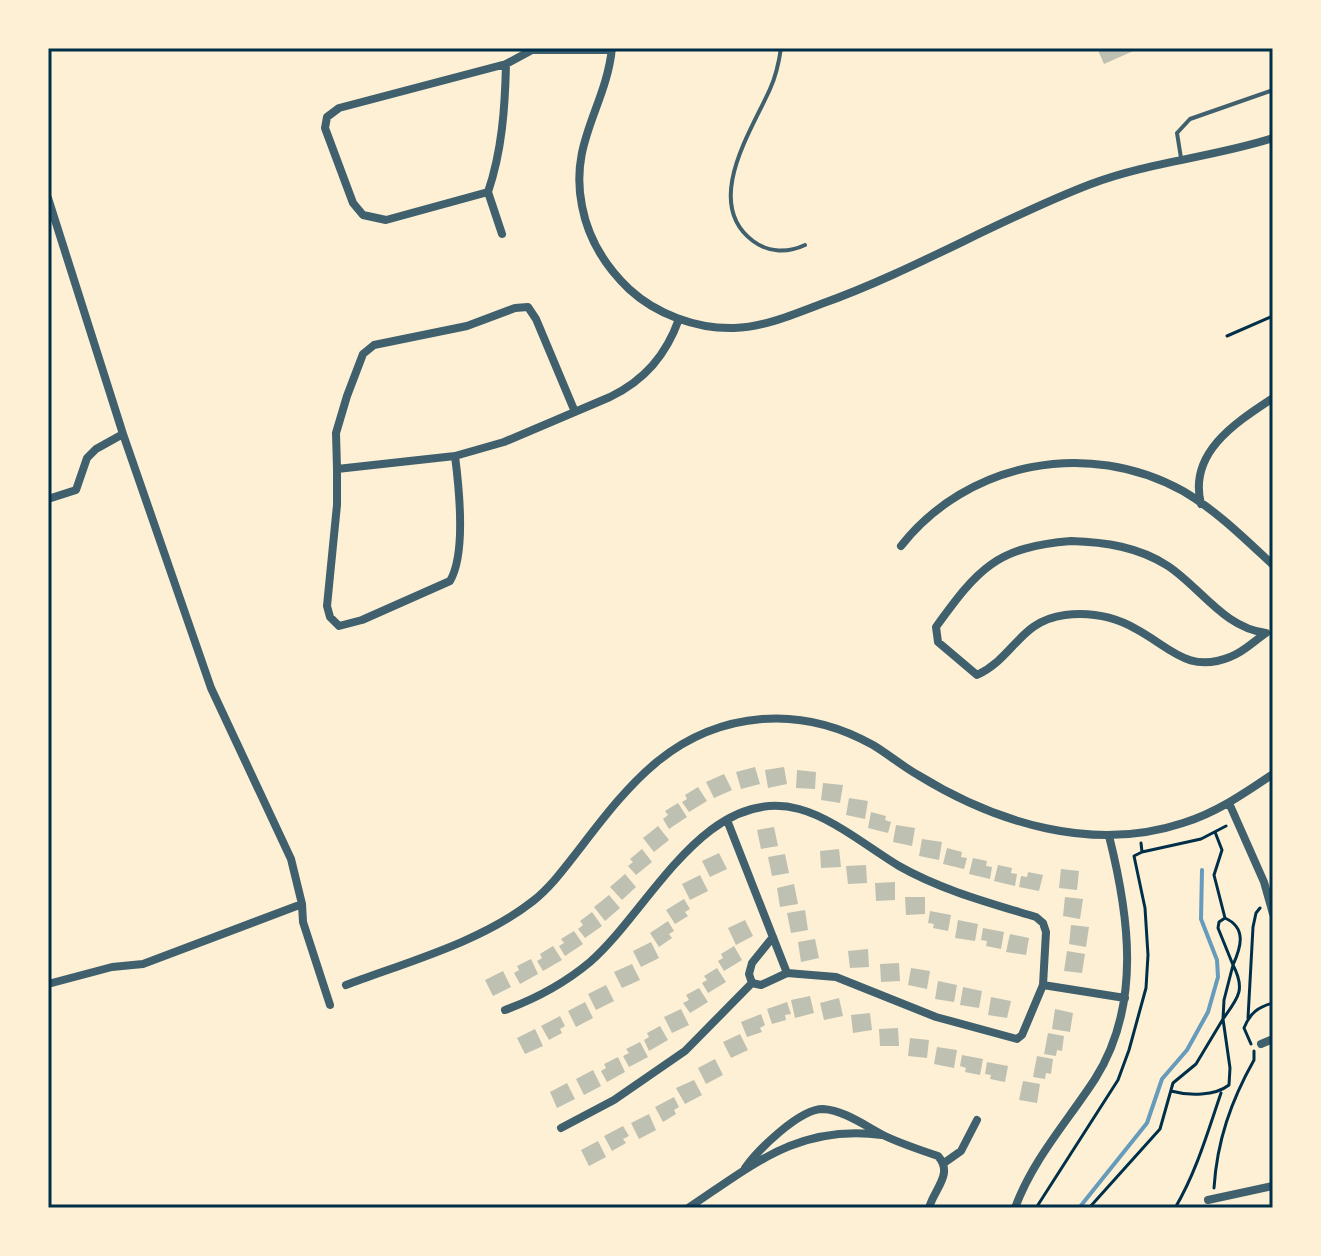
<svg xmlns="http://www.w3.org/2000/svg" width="1321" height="1256" viewBox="0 0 1321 1256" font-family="'DM Sans',sans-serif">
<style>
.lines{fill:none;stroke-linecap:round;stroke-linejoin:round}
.stream{stroke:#669bbc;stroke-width:4}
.building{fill:#bec0b2}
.path{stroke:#003049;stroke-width:3}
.service{stroke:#3f606c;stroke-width:4}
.minor{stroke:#3f606c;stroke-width:8}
.neatline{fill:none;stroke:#003049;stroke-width:3}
</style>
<rect width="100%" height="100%" fill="#fdf0d5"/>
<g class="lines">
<path class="stream" d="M1079 1208 1147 1123 1162 1079 1187 1050 1208 1012 1218 977 1217 960 1201 919 1202 870"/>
</g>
<path class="building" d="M1097 48H1140L1104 64Z
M755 767 760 784 741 789 736 772Z
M784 767 787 784 768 788 765 770Z
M797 770 816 772 815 789 796 788Z
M724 774 732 790 714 798 706 782Z
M823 783 843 785 840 803 821 800Z
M698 787 707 801 689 812 682 802 687 799 685 795Z
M849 798 868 801 865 819 846 815Z
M678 803 687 817 669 829 663 819 668 815 665 811Z
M871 812 886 816 885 820 891 822 888 833 868 828Z
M896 825 915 828 912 846 893 842Z
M658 826 669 840 654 852 643 838Z
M774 827 778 846 761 849 757 830Z
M922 839 942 842 939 860 919 856Z
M947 848 962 852 961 857 967 858 964 869 943 864Z
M642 849 652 862 636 875 628 866 633 862 630 859Z
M839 849 841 867 821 868 820 851Z
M719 853 727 869 710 877 702 861Z
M785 854 789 873 772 876 768 857Z
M973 858 987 861 986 866 992 867 990 879 969 874Z
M866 865 867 883 848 884 846 866Z
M998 865 1012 868 1011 873 1017 874 1015 886 994 881Z
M1061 869 1079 871 1077 890 1059 888Z
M1028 872 1043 875 1039 891 1019 887 1021 876 1027 877Z
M625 874 636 887 622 900 610 887Z
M700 875 708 891 690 900 682 884Z
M895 882V900L876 901 875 883Z
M794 884 798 904 780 907 777 888Z
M609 895 620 908 605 921 594 907Z
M905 897H925V914L906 915Z
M1065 897 1083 899 1080 919 1063 916Z
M684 899 690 909 685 912 688 916 675 924 666 910Z
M805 910 808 930 791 933 787 913Z
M930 911 951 915 948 931 933 928 934 924 928 923Z
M592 912 602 926 585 938 578 929 583 925 580 921Z
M745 920 753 936 736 945 728 928Z
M958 920 978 924 975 941 955 938Z
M668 921 674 931 669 934 672 938 659 947 650 933Z
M1071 925 1089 927 1086 947 1069 944Z
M983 928 1004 932 1001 949 986 946 987 941 981 940Z
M574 931 583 944 565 956 559 946 564 943 561 939Z
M1010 934 1029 938 1026 955 1006 952Z
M815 939 819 958 801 962 798 942Z
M651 942 659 958 641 967 633 951Z
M553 946 562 960 543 971 537 961 542 958 540 954Z
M734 946 742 960 724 971 718 961 723 958 721 954Z
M868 949 869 967 850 968 848 951Z
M1067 951 1085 954 1082 973 1064 971Z
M531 959 538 974 520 984 514 973 519 970 517 966Z
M899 963 900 981 881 982 880 964Z
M632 964 640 980 622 988 614 972Z
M717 968 726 982 708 993 702 983 707 980 704 976Z
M911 968 930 971 927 989 908 985Z
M503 971 511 987 493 996 485 980Z
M938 981 957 985 954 1002 935 999Z
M606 985 614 1001 596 1010 588 994Z
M963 987 982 991 979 1008 960 1005Z
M699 988 708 1002 690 1013 683 1003 689 1000 686 995Z
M810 996 814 1013 795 1018 791 1000Z
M991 997 1011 1001 1007 1018 988 1015Z
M839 998 843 1016 824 1020 820 1003Z
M585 1002 593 1018 576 1027 568 1011Z
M787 1002 791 1014 785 1015 786 1020 772 1024 767 1009Z
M681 1009 689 1025 672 1033 664 1017Z
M1055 1009 1073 1013 1070 1032 1052 1029Z
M870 1013 872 1030 853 1033 851 1015Z
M761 1014 765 1025 760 1028 762 1032 747 1037 741 1022Z
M560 1016 565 1026 560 1029 562 1033 549 1040 541 1026Z
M660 1026 668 1040 649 1051 644 1040 649 1037 647 1033Z
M898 1028 899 1046H880L879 1029Z
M535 1029 543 1046 525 1054 517 1038Z
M1048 1033 1064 1036 1062 1051 1057 1050 1056 1056 1044 1054Z
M740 1034 748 1050 731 1058 723 1042Z
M910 1038 929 1040 927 1058 908 1056Z
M640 1042 648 1057 629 1067 623 1056 629 1053 626 1049Z
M937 1047 957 1050 954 1068 934 1064Z
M962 1055 983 1059 980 1075 965 1072 966 1068 960 1066Z
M1037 1056 1053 1059 1051 1074 1046 1073 1045 1079 1033 1077Z
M618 1057 625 1072 607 1082 601 1071 606 1068 604 1064Z
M715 1059 723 1075 706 1084 698 1068Z
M987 1062 1008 1066 1005 1082 990 1079 991 1075 985 1074Z
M593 1070 601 1086 584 1095 576 1079Z
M694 1080 702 1095 685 1104 676 1088Z
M1023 1081 1040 1084 1037 1103 1019 1100Z
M567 1083 575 1099 557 1108 550 1092Z
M674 1097 679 1107 674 1110 676 1114 663 1122 655 1107Z
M649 1114 656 1130 639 1139 631 1123Z
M623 1126 629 1136 623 1139 626 1143 612 1151 604 1136Z
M598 1141 606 1157 589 1166 581 1150Z"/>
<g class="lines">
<path class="path" d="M1227 336 1273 316
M1142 852 1201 839 1226 826
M1248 1018 1253 927 1256 913 1260 908
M1251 1044 1244 1028C1250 1013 1258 1007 1273 1003
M1171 1091C1189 1096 1215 1096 1229 1085L1230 1068 1223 1019C1238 998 1246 990 1233 965 1241 947 1247 928 1225 918
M1214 1188C1217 1141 1231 1101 1254 1060V1051
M1036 1208 1118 1080 1129 1050 1146 988 1148 955 1145 908 1134 856 1142 852 1141 843
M1089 1208 1160 1129 1173 1083 1196 1064 1223 1019 1224 1000 1233 965 1218 928 1219 922 1225 918 1214 875 1222 850 1215 832
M1175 1208C1196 1173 1208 1131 1221 1093"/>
<path class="service" d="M781 48C779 62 776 76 770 89 752 130 702 203 753 241 769 253 788 253 805 245
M1181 158 1177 133 1190 119 1273 90"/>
<path class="minor" d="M612 48C606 107 569 142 582 206 588 238 605 266 629 289 656 314 696 329 734 328 764 327 792 315 821 304 914 271 999 219 1091 184 1149 162 1214 157 1273 138
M488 192C502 151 505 108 506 64
M48 198 123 434 211 688 291 859 302 904 303 922 330 1005
M502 234 488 192 386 220 363 215 353 203 325 128 327 117 339 108 506 64 532 50H612
M455 456C459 487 466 554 450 581L362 620 339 626 330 617 327 606 337 505V469L455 456 504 442 610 397C645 380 666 355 679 319
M337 469 336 433 347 396 363 354 374 345 467 326 515 308 528 307 536 319 575 412
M48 499 76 490 87 458 96 449 123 434
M1201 504C1188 453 1235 423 1273 398
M1071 541C1105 542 1139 547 1168 566 1201 588 1224 628 1266 633 1254 641 1244 652 1230 657 1188 674 1170 647 1136 629 1115 617 1090 612 1065 615 1019 621 1015 657 977 675L938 642 936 627C978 569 996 547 1071 541Z
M901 546C967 462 1088 438 1183 491 1217 511 1245 539 1273 565
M1229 803 1264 882 1273 914
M727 820 787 973
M752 983 749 974 752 963 773 937
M48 984 112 967 143 964 302 904
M346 985C407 962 481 942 533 901 552 886 566 866 581 847 630 783 675 726 762 719 800 716 839 726 873 745 888 754 902 766 918 775 996 823 1093 853 1183 823 1216 813 1245 793 1273 774
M1043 985 1125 998
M505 1010C535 999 565 983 590 962 649 911 705 784 799 809 833 818 869 848 899 866 941 890 990 903 1036 917L1043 923 1046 932 1043 985 1022 1035 1017 1039 936 1017 836 977 787 973 761 985 752 983
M1261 1044 1273 1039
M561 1128 614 1100 685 1051 752 983
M944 1163 961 1151 977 1120
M745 1168C758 1150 799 1109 823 1109 844 1110 867 1127 885 1136 902 1144 920 1150 938 1156 954 1174 934 1189 929 1208
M1208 1200 1273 1186
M688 1208C753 1165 798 1124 882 1135
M1015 1208C1033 1159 1067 1122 1095 1079 1142 1005 1129 915 1109 836"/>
</g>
<rect width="1321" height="1256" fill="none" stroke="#fdf0d5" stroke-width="100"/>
<rect x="50" y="50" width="1221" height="1156" class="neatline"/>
</svg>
